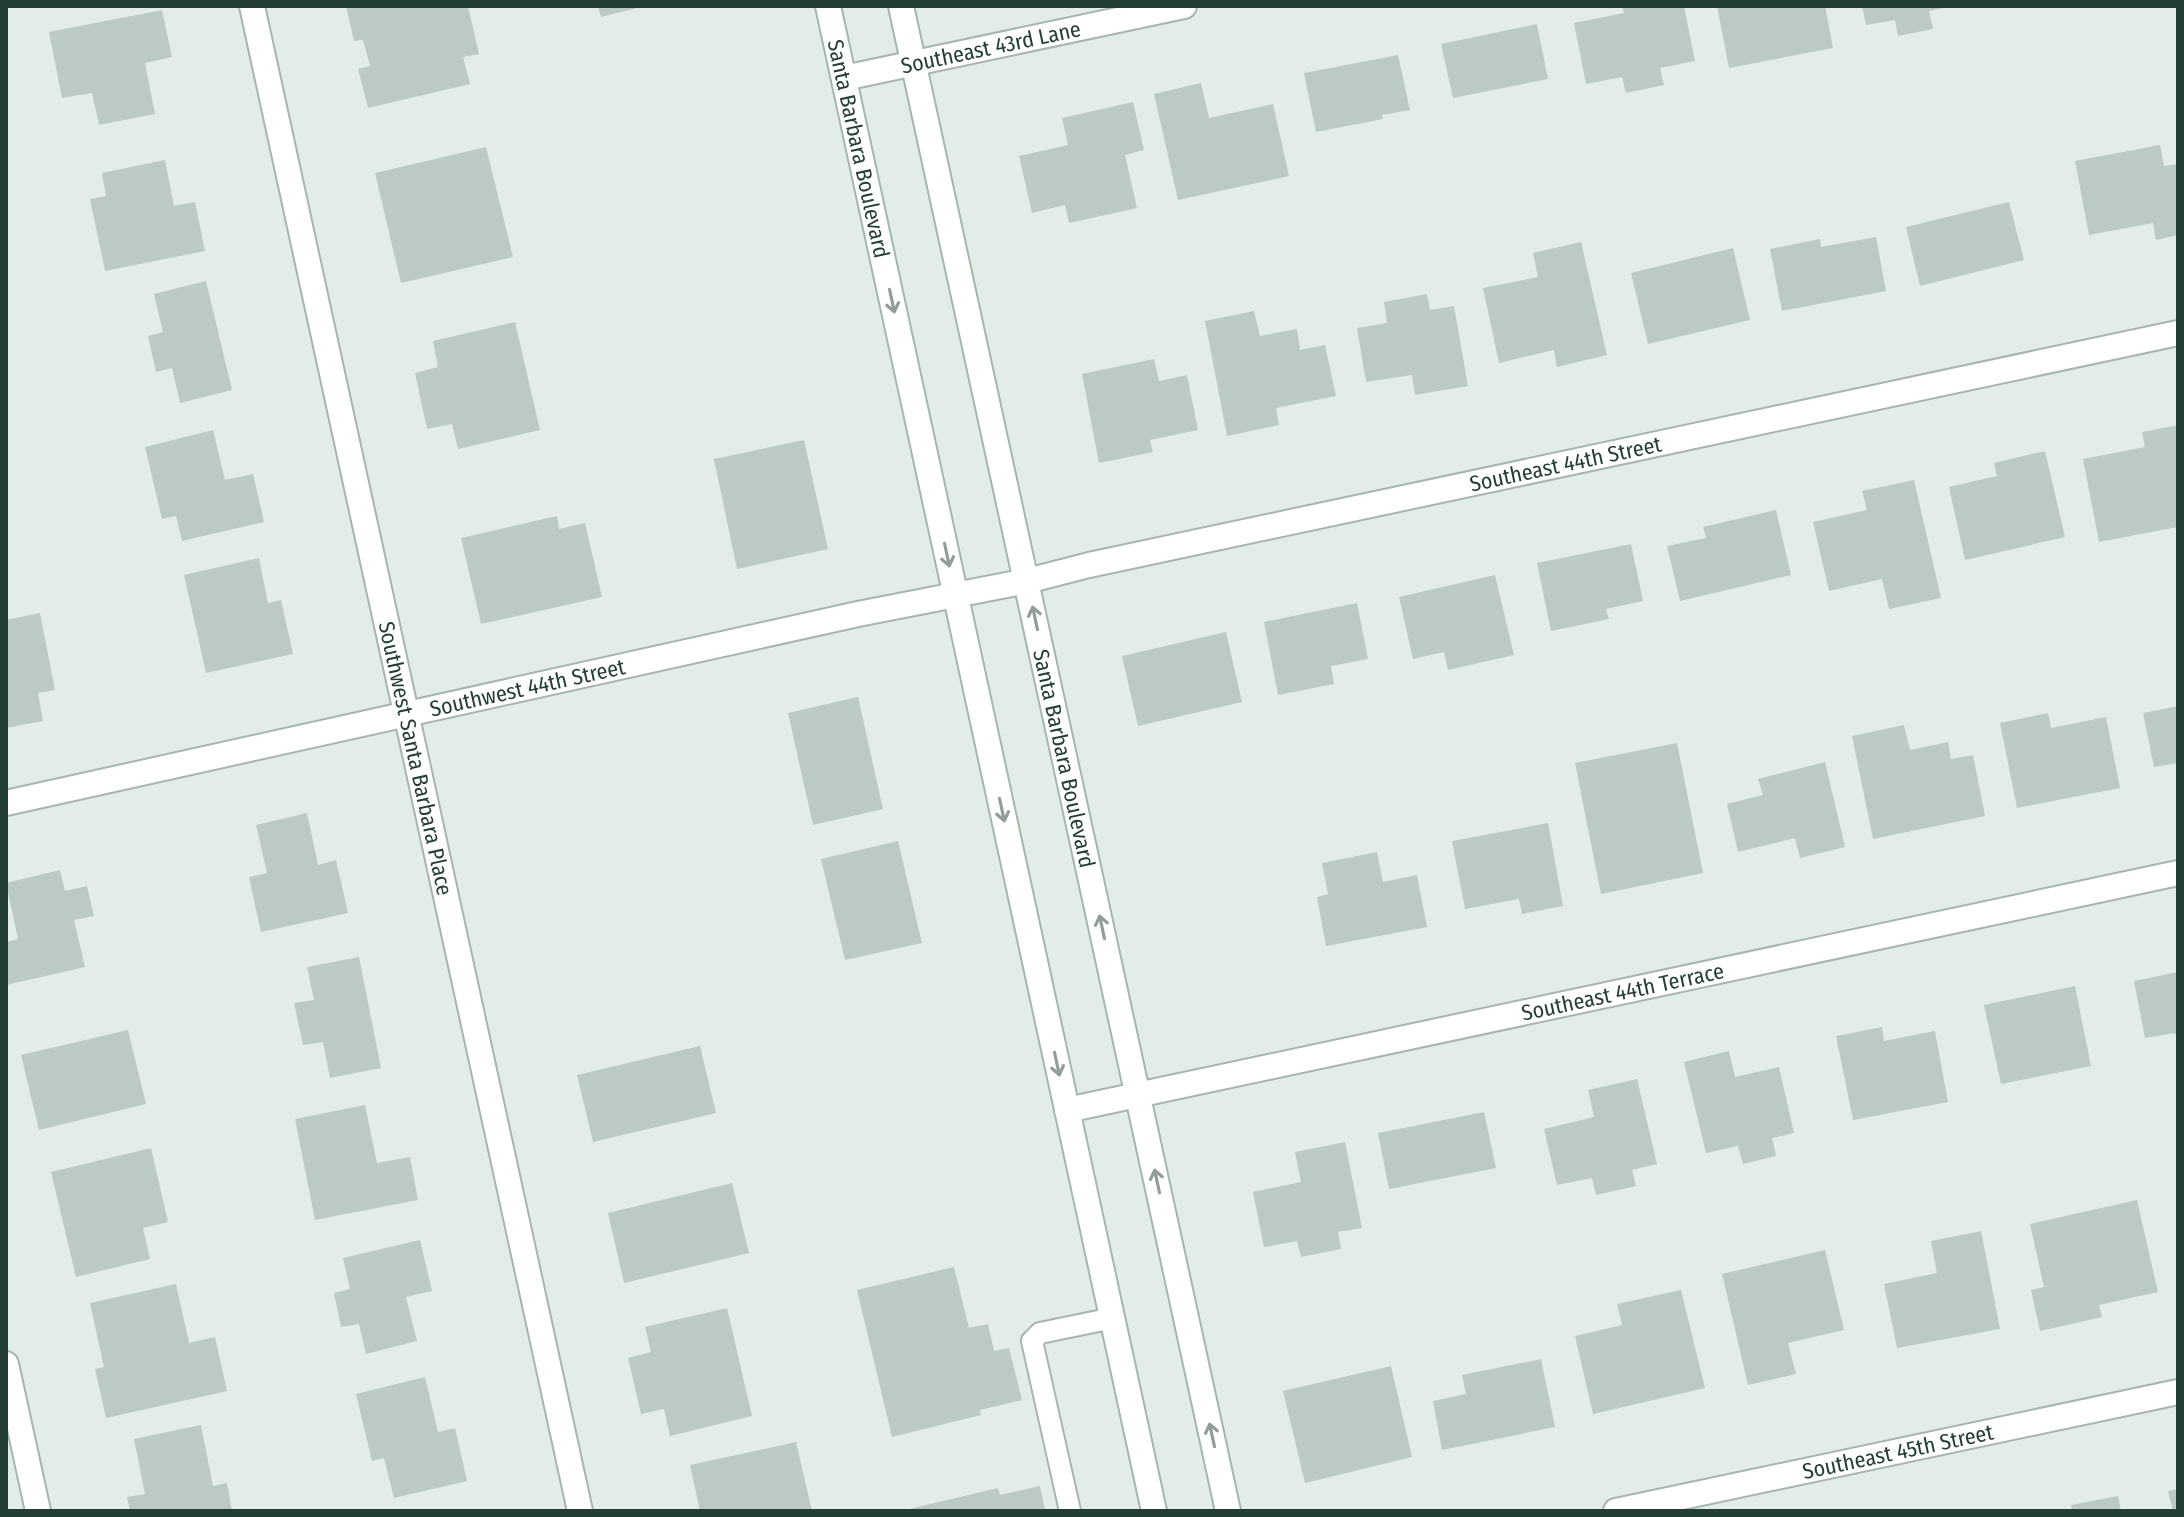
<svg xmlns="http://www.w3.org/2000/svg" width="2184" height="1517" viewBox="0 0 2184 1517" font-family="'Fira Sans Condensed',sans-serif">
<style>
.building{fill:#bbcac2}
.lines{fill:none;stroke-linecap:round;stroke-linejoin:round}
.service-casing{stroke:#a6b5ad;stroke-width:24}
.minor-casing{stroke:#a6b5ad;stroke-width:28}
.secondary-casing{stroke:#a2b8ad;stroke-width:28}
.service{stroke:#fff;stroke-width:20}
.minor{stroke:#fff;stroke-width:24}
.secondary{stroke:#fff;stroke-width:24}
.oneway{stroke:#919e98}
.labels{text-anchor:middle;stroke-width:8;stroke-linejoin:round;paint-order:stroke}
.street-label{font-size:22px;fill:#233e32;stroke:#f4f9f6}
</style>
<rect width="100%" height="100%" fill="#e3ede7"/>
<path class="building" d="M346 6H468L479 54 463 57 470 84 368 108 358 69 370 66 363 40 354 41Z
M598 6H641V7L601 17Z
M1622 6H1684L1695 61 1660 68 1664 85 1626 93 1622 77 1586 84 1574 23 1624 13Z
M1717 6H1825L1833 48 1729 68Z
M1862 6H1948V7L1929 11 1933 29 1898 36 1895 20 1866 25Z
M162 10 172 57 145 63 155 114 99 125 92 93 62 98 49 32Z
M1537 24 1548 79 1453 98 1441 44Z
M1398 55 1410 110 1382 115 1383 119 1316 132 1304 73Z
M1201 83 1209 118 1273 104 1289 176 1178 200 1154 94Z
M1133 102 1144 150 1125 155 1137 208 1069 223 1065 205 1032 213 1019 156 1068 145 1062 118Z
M2160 145 2164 166 2178 164V235L2156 240 2153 223 2089 235 2075 161Z
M486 147 513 257 401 283 375 173Z
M165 160 174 206 195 202 205 251 105 271 90 199 106 196 102 173Z
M2009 202 2024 260 1920 286 1906 227Z
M1876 237 1886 291 1782 311 1770 249 1820 239 1821 247Z
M1581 242 1607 355 1557 367 1554 350 1499 363 1483 288 1538 277 1533 253Z
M1733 248 1750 320 1648 344 1631 273Z
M206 281 232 390 180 403 172 368 156 372 148 336 163 332 154 294Z
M1427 294 1430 310 1454 306 1468 386 1415 395 1412 375 1366 382 1357 328 1387 323 1384 302Z
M1254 311 1260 336 1297 329 1300 350 1325 345 1336 396 1276 408 1279 425 1227 436 1205 321Z
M515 322 540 430 458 449 452 424 427 429 415 373 438 367 433 341Z
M1154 359 1159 381 1187 375 1198 430 1150 440 1153 452 1099 463 1082 374Z
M2178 425V527L2099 542 2083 459 2145 447 2142 432Z
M213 430 225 480 253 474 264 522 182 541 176 516 162 519 145 447Z
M804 440 828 549 737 569 714 459Z
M2045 451 2065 537 1965 560 1949 487 1997 476 1994 463Z
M1914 480 1941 598 1889 609 1882 579 1829 591 1813 522 1867 510 1862 491Z
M1776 510 1791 575 1680 601 1667 546 1706 538 1703 527Z
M557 516 559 529 585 523 602 597 481 624 461 538Z
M1631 544 1643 601 1606 609 1609 619 1551 631 1537 563Z
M259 558 268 603 281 600 293 654 206 673 184 575Z
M1495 575 1514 655 1448 670 1444 652 1413 659 1399 597Z
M1357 603 1368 659 1331 666 1334 684 1278 695 1264 622Z
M40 613 55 690 38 693 43 721 6 728V620Z
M1226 632 1242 702 1138 726 1122 656Z
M858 697 883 809 813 825 788 713Z
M2178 706V763L2154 767 2143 713Z
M2048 713 2051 728 2106 717 2120 788 2017 808 2000 723Z
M1904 725 1910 750 1948 742 1951 759 1973 755 1985 816 1873 839 1852 736Z
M1677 743 1703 873 1601 894 1575 763Z
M1825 762 1845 847 1800 858 1795 838 1738 852 1727 804 1763 795 1758 779Z
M307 813 318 865 336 860 348 913 261 932 249 877 267 873 256 825Z
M1548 823 1563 906 1522 914 1519 899 1465 909 1452 841Z
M898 841 922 943 845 960 821 859Z
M1377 852 1383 882 1417 875 1427 927 1326 946 1317 897 1328 894 1322 863Z
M60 870 65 891 87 886 94 916 74 920 85 967 6 985V942L18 939 6 883Z
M359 957 381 1068 330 1078 323 1042 303 1045 294 1003 314 1000 307 967Z
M2178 972V1039L2175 1033 2145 1038 2134 981Z
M2075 986 2091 1066 2001 1084 1984 1005Z
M1882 1027 1884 1041 1935 1031 1948 1102 1853 1120 1836 1036Z
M128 1030 146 1104 39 1130 21 1055Z
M700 1046 716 1113 593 1142 577 1075Z
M1729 1051 1735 1077 1779 1067 1794 1133 1772 1138 1776 1156 1743 1164 1738 1146 1706 1153 1684 1062Z
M1637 1079 1657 1164 1632 1170 1636 1186 1596 1195 1592 1178 1557 1185 1544 1129 1594 1117 1588 1090Z
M365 1105 377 1163 410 1157 418 1200 315 1220 295 1119Z
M1484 1112 1496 1168 1389 1189 1378 1133Z
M1345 1142 1362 1228 1338 1232 1341 1249 1301 1257 1297 1241 1264 1247 1253 1192 1301 1182 1295 1152Z
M151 1148 168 1222 143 1228 150 1259 76 1277 51 1172Z
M732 1183 749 1253 624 1283 608 1213Z
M2137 1200 2158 1292 2099 1305 2102 1317 2040 1331 2031 1290 2044 1287 2030 1224Z
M1981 1231 2000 1329 1897 1348 1884 1284 1937 1273 1931 1241Z
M420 1240 432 1291 406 1297 417 1341 366 1354 359 1324 341 1327 334 1293 350 1289 343 1258Z
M1825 1250 1844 1330 1788 1343 1796 1374 1748 1385 1722 1274Z
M954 1267 969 1328 988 1324 994 1351 1009 1348 1022 1400 980 1410 981 1415 892 1437 857 1290Z
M176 1284 189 1343 215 1337 227 1391 106 1418 95 1369 104 1367 90 1303Z
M1681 1290 1705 1388 1593 1414 1575 1336 1622 1325 1617 1304Z
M727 1308 752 1416 670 1436 664 1409 641 1414 628 1358 651 1352 645 1327Z
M1541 1359 1555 1427 1442 1450 1433 1401 1466 1394 1462 1375Z
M1391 1366 1412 1457 1305 1483 1283 1391Z
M425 1377 438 1432 455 1428 467 1481 394 1498 384 1458 372 1461 356 1394Z
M201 1425 213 1486 227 1483 232 1511H130L127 1497 145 1494 134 1439Z
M796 1442 812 1511H700L690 1465Z
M1040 1486 1045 1511H901L998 1488 1000 1495Z
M2178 1489V1511H2173L2168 1491Z
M2118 1496 2121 1511H2072L2071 1505Z"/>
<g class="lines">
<g class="service-casing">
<path id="service" d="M1070 1511 1032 1341 1040 1333 1113 1318"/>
</g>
<g class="minor-casing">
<g id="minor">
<path id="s1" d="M252 6 580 1511"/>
<path id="s2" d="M844 78 1184 6"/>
<path id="s3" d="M6 803 858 614 1027 581 1089 565 2178 333"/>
<path id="s4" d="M1067 1110 2178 873"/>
<path d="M6 1364 38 1511"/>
<path id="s5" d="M1616 1511 2178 1392"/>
</g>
</g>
<g class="secondary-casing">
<g id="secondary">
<path id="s6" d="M828 6 1154 1511"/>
<path id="s7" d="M901 6 1228 1511"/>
</g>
</g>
<use href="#service" class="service"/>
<use href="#minor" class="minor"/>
<use href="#secondary" class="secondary"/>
</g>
<defs><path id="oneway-shaft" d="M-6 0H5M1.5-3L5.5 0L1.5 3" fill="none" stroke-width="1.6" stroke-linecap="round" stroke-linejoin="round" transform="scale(2)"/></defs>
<g class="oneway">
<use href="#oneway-shaft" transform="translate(892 301) rotate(78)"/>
<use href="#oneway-shaft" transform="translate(947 555) rotate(78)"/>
<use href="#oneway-shaft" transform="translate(1035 618) rotate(-102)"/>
<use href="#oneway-shaft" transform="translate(1002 810) rotate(78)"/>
<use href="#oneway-shaft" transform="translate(1102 927) rotate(-102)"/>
<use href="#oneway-shaft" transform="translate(1057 1064) rotate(78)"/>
<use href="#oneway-shaft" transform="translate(1157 1181) rotate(-102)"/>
<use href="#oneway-shaft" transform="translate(1212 1435) rotate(-102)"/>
</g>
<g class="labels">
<g class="street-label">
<text dy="8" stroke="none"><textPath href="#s2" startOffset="150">Southeast 43rd Lane</textPath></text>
<text dy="8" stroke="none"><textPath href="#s6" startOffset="146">Santa Barbara Boulevard</textPath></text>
<text dy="8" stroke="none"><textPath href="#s3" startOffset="1596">Southeast 44th Street</textPath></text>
<text dy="8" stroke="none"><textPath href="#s3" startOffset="534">Southwest 44th Street</textPath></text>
<text dy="8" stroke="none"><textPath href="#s7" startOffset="770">Santa Barbara Boulevard</textPath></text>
<text dy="8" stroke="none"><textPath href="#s1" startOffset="770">Southwest Santa Barbara Place</textPath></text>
<text dy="8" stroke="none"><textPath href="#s4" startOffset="568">Southeast 44th Terrace</textPath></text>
<text dy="8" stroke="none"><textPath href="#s5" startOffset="288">Southeast 45th Street</textPath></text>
</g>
</g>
<rect width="2184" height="1517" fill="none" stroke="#233e32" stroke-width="16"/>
</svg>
